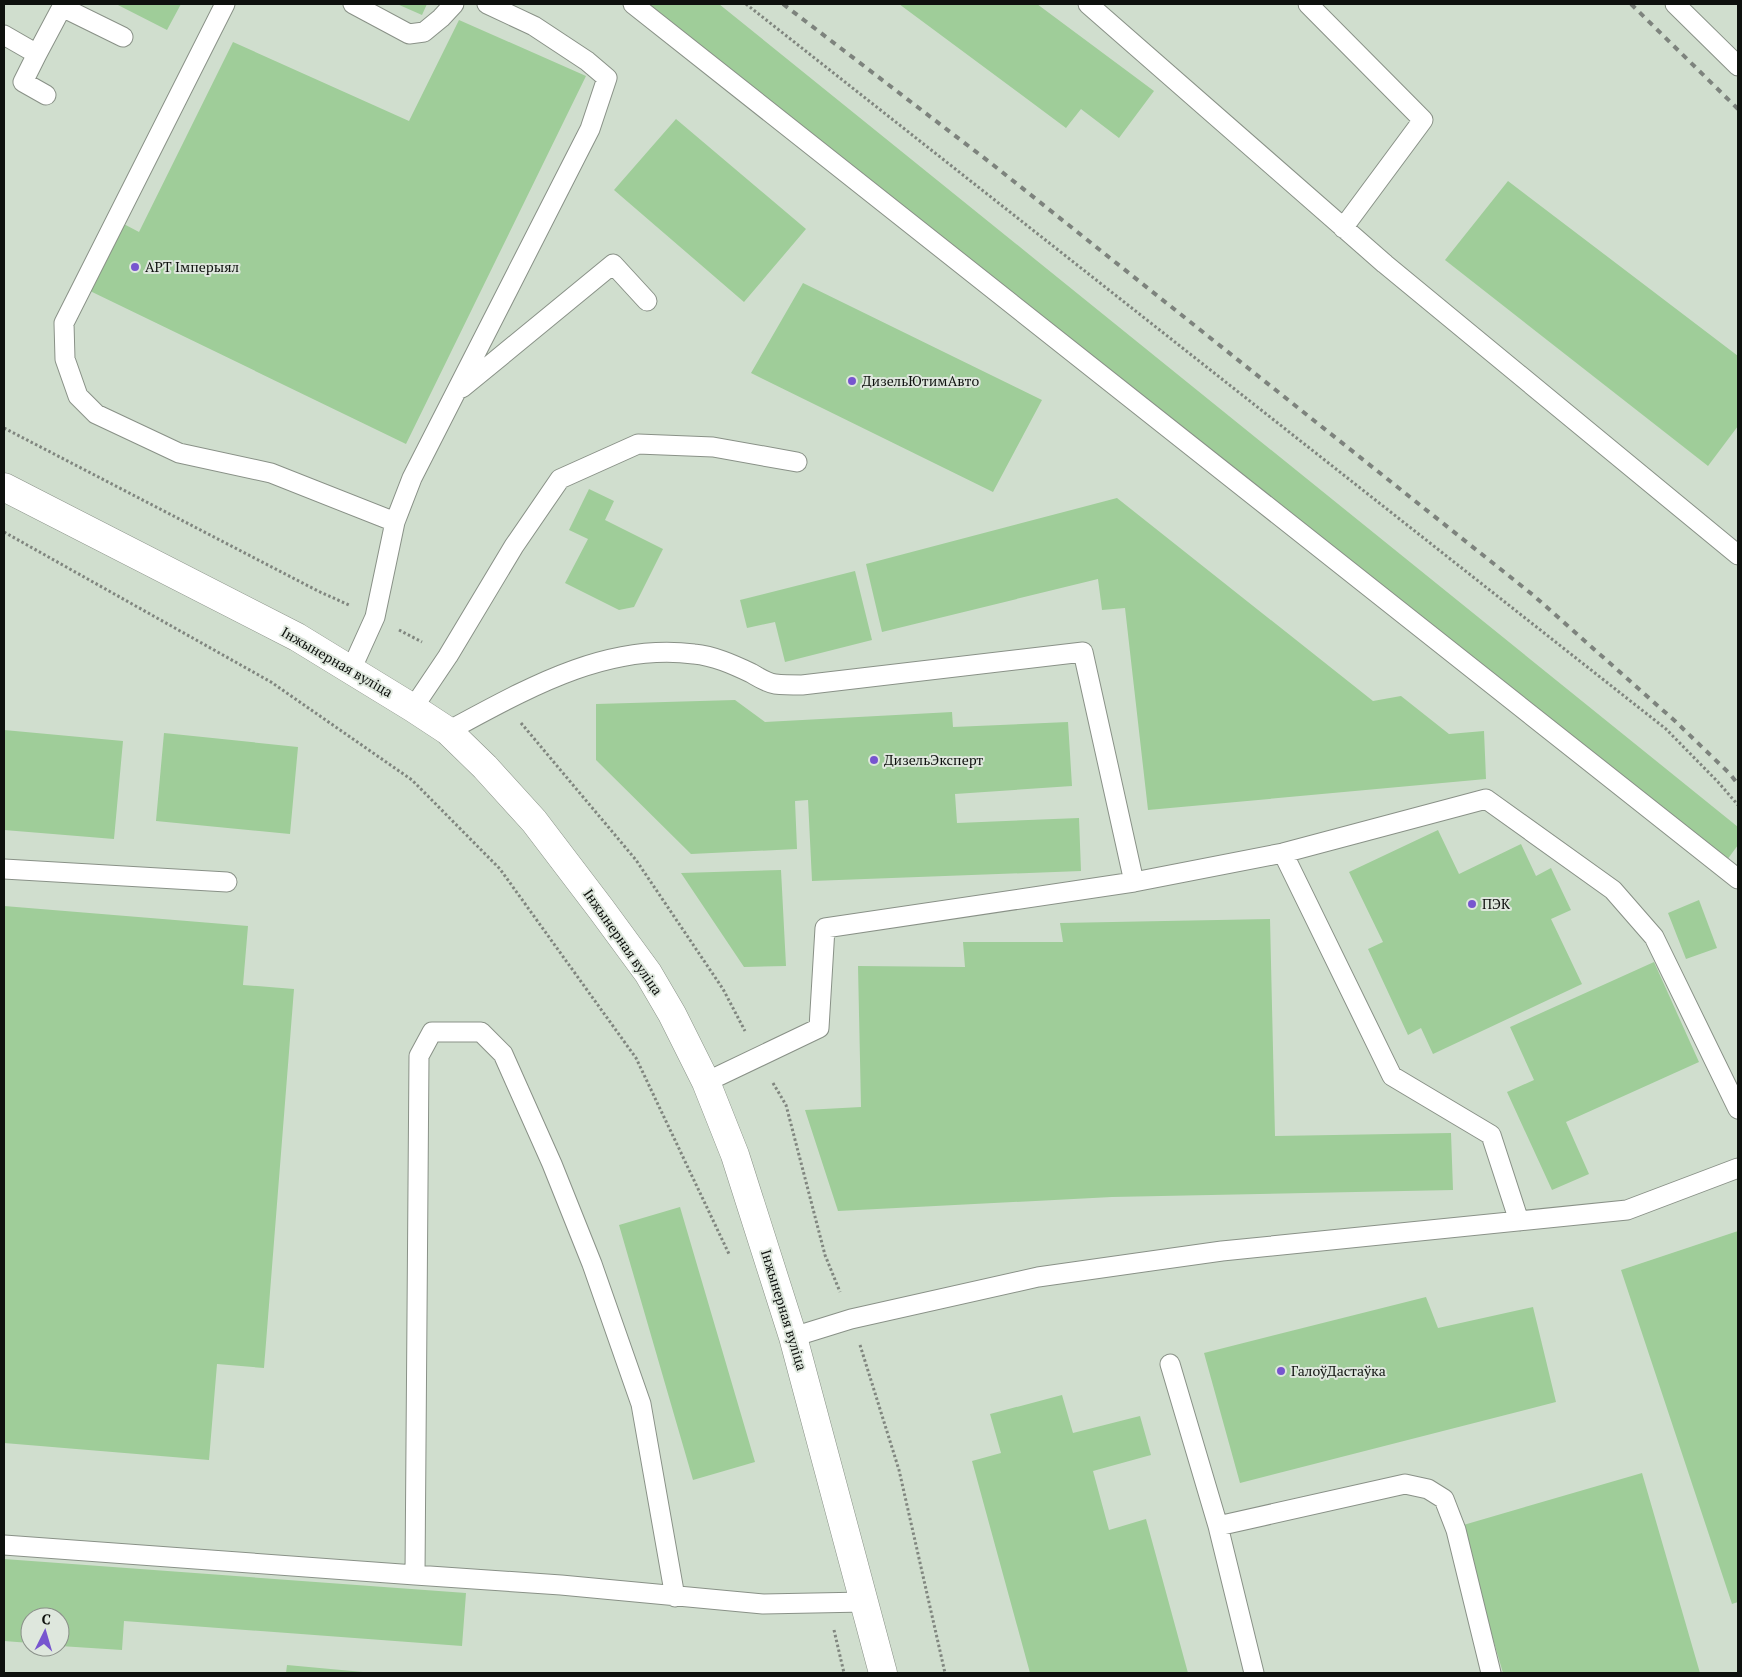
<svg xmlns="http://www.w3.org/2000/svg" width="1742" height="1677" viewBox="0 0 1742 1677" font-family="'PT Serif',serif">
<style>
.built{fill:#d0dece;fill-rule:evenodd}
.building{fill:#9fcd99}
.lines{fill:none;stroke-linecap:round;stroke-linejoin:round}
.lane-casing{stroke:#899187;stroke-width:21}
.secondary-casing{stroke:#899187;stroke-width:29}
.path{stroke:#80867f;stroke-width:3;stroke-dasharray:2.5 2.5;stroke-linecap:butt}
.lane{stroke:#fff;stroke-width:19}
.secondary{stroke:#fff;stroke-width:28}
.rail{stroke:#7d837d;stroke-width:4;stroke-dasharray:6 6;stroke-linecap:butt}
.poi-dot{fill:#7755cf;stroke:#dee7dd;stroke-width:2}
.labels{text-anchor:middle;stroke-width:4;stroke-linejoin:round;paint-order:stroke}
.poi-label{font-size:14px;fill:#0e110e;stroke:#dee7dd;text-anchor:start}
.street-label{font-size:14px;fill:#0e110e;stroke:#dee7dd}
</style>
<rect width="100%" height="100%" fill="#dee7dd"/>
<path class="built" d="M4 4H1738V1673H4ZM30 1617H60V1647H30Z"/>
<path class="building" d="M116 4H181L167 30Z
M397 4H427L422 15Z
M649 4H719L1738 827V845L1727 860Z
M899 4H1037L1154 91 1119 138 1081 109 1066 128Z
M459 20 586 76 406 444 88 290 120 222 139 232 233 42 409 121Z
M676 119 806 229 744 302 614 190Z
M1508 181 1738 356V426L1708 466 1445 260Z
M803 283 1042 400 993 492 751 373Z
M589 489 614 501 605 520 663 549 634 607 619 610 565 583 588 539 569 530Z
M1117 498 1373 701 1401 696 1449 734 1484 731 1486 779 1148 810 1125 608 1102 610 1098 579 882 632 866 564Z
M855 571 872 640 785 662 775 622 747 628 740 600Z
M735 700 765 722 952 712 953 727 1068 722 1072 786 955 794 957 823 1079 818 1081 871 812 881 808 800 795 801 797 849 691 854 596 760V704Z
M4 730 123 741 114 839 4 830Z
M164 733 298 747 290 834 156 821Z
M1438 830 1459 874 1521 844 1536 876 1551 868 1571 910 1551 919 1582 984 1433 1054 1421 1028 1408 1035 1368 949 1383 942 1349 872Z
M781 870 786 966 744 967 681 873Z
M1699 900 1717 948 1686 959 1668 913Z
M4 906 248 926 243 985 294 989 264 1368 217 1364 209 1460 4 1443Z
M1270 919 1275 1136 1451 1133 1453 1190 1112 1197 838 1211 805 1110 861 1107 858 966 965 967 963 942H1063L1060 923Z
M1654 962 1699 1062 1566 1122 1589 1174 1552 1190 1507 1092 1534 1080 1510 1027Z
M680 1207 755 1462 693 1480 619 1225Z
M1738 1231V1602L1732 1604 1621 1270Z
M1426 1297 1438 1328 1533 1307 1556 1402 1240 1483 1204 1353Z
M1062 1395 1073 1433 1140 1416 1151 1455 1093 1471 1109 1530 1146 1519 1188 1673H1030L972 1461 1001 1453 990 1414Z
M1642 1473 1700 1673H1503L1460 1526Z
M4 1559 466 1593 462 1646 124 1621 122 1650 60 1646V1617H30V1643L4 1641Z
M287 1665 363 1672V1673H286Z"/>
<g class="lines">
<g class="lane-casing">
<path id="lane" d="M225 4 64 323 65 359 78 396 96 414 179 453 271 473 395 522
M353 4 409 34 424 32 441 18 454 4
M633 4 1738 879
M1088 4 1385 264 1738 555
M1308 4 1423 120 1343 228
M1675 4 1738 66
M4 35 37 54 62 7 123 37
M37 54 23 82 46 95
M462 388 613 264 647 301
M351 670 375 617 395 522 412 478 590 129 607 78 587 61 534 26 487 4
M413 708 448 656 514 546 560 479 638 444 713 447 797 462
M448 731C523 691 605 642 694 654 714 656 732 664 751 673 758 677 767 683 775 684 784 685 793 685 802 685L1083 652 1134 882 1283 853 1486 799 1613 890 1654 937 1738 1109
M1283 853 1392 1076 1491 1135 1519 1221
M4 869 227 882
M706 1082 819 1028 825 928 1134 882
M793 1337 851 1319 1038 1277 1222 1251 1627 1210 1738 1168
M1170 1364 1218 1526 1254 1673
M1218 1526 1405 1484 1428 1489 1444 1499 1456 1530 1491 1673
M4 1545 415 1575
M675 1597 641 1404 592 1264 552 1164 503 1054 481 1032H432L419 1056 415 1575 561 1585 763 1604 865 1602"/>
</g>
<g class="secondary-casing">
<path id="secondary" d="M4 487 297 637 413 708 448 731 485 767 534 821 601 909 648 973 672 1014 706 1082 735 1155 793 1337 883 1673"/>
</g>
<path class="path" d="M746 4 1666 729 1718 782 1738 805
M4 428 318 591 349 605
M4 532 271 682 412 780 500 869 636 1058 729 1254
M399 630 422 642
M521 723 636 860 723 989 745 1031
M773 1083 786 1105 825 1255 840 1292
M860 1345 899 1470 945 1673
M834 1630 844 1673"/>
<use href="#lane" class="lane"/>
<use href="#secondary" class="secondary"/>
<path class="rail" d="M783 4 992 164 1533 595 1675 721 1729 773 1738 784
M1631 4 1738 109"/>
</g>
<g class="poi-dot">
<circle cx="135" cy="267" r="5"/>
<circle cx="852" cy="381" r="5"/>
<circle cx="874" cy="760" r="5"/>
<circle cx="1472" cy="904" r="5"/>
<circle cx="1281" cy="1371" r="5"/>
</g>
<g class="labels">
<g class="poi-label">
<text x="145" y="272">АРТ Імперыял</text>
<text x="862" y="386">ДизельЮтимАвто</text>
<text x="884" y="765">ДизельЭксперт</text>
<text x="1482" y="909">ПЭК</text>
<text x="1291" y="1376">ГалоўДастаўка</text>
</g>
<g class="street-label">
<text transform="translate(337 662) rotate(30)" y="5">Інжынерная вуліца</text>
<text transform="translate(623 942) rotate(55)" y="5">Інжынерная вуліца</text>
<text transform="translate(784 1310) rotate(73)" y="5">Інжынерная вуліца</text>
</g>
</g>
<rect width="1742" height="1677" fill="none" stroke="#0e110e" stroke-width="10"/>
<g transform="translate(45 1632) rotate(5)"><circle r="24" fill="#dee7dd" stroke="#8b918a"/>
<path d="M0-4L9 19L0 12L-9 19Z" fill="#7755cf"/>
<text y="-8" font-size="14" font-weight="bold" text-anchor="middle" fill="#0e110e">С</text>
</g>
</svg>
